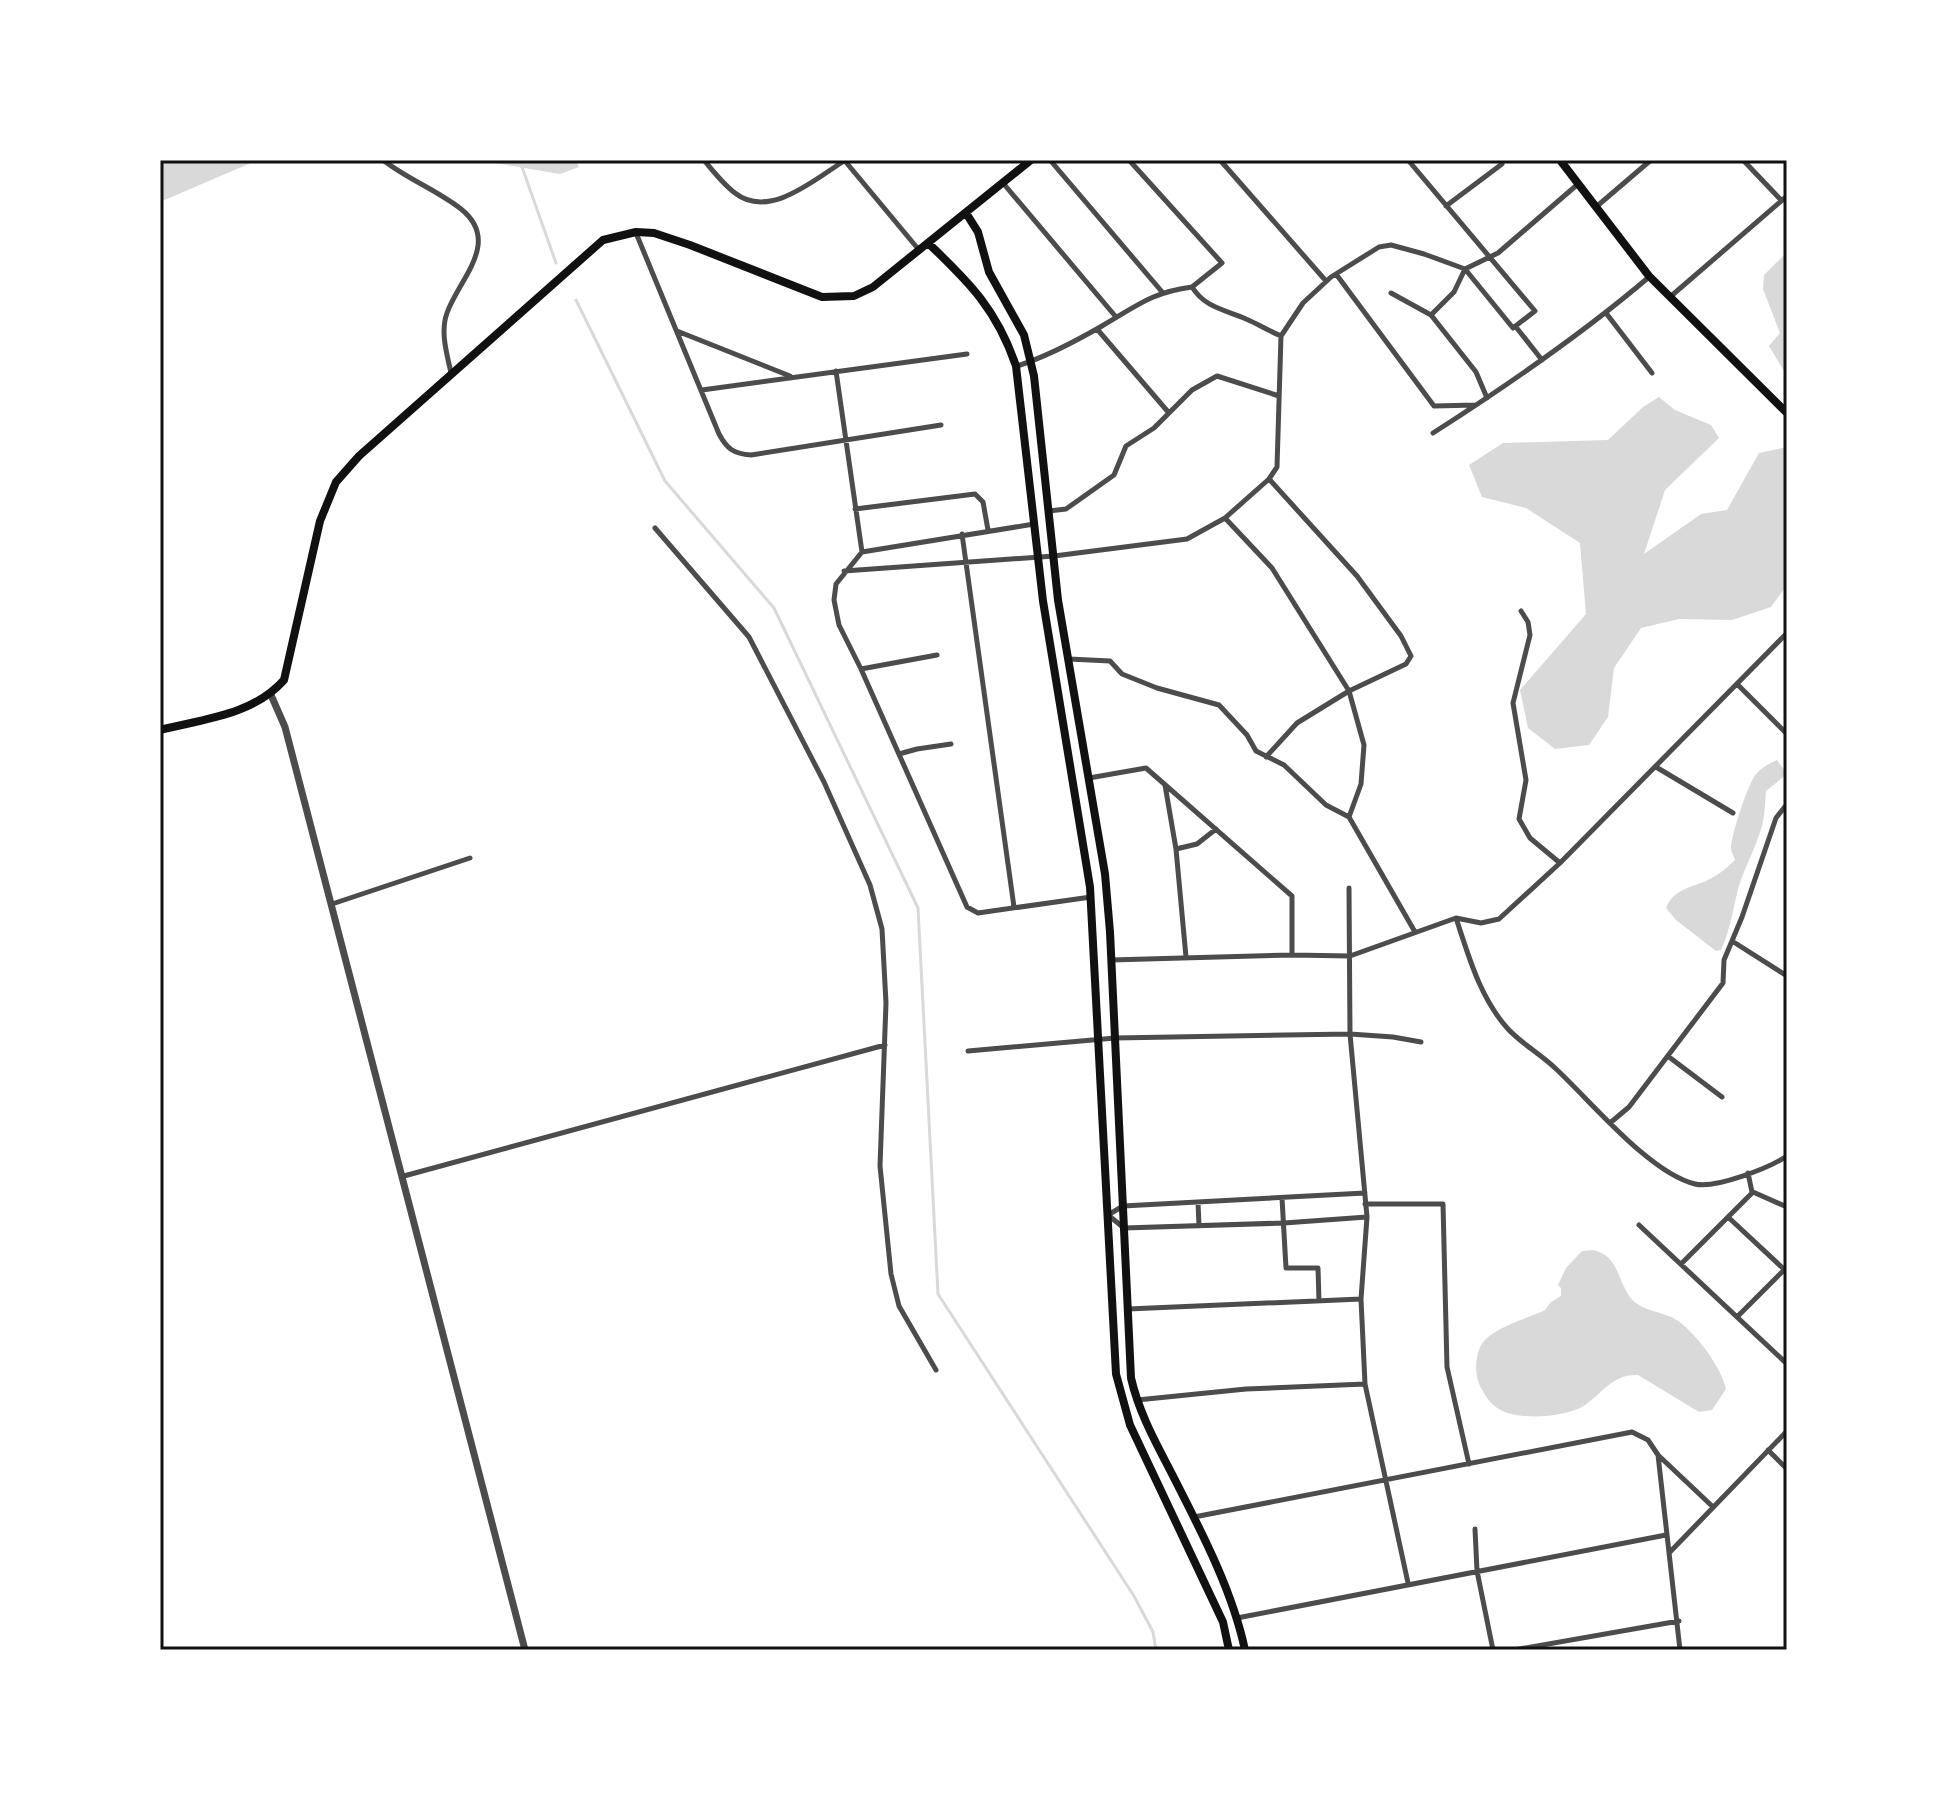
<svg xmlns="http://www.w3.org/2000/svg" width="1947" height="1810" viewBox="0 0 1947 1810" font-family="Cabin,sans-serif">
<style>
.water{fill:#d9d9d9}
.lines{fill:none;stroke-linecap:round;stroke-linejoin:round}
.stream{stroke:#d9d9d9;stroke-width:3}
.minor{stroke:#4c4c4c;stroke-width:5}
.tertiary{stroke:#4c4c4c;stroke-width:7}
.secondary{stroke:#111;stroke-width:8}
.neatline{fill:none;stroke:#111;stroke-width:3}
</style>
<rect width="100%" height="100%" fill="#fff"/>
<path class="water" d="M160 160H258L160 202Z
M477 160H576L579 167 560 174Z
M1787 252V376L1769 346 1780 333 1763 289 1764 275Z
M1659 397 1675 410 1711 425 1719 438 1665 490 1644 554 1701 514 1727 510 1759 453 1787 447V585L1771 607 1732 620 1679 619 1641 628 1614 668 1608 717 1589 745 1555 749 1528 728 1520 690 1586 614 1580 543 1526 508 1482 497 1469 465 1503 443 1608 440 1643 407Z
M1777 760 1787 774 1766 791C1765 803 1765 818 1761 829 1755 850 1744 868 1738 889 1733 910 1730 930 1721 950L1716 951 1676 920 1666 908C1674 888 1692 888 1708 880 1718 875 1727 868 1735 860 1734 856 1731 852 1731 848 1731 836 1748 783 1756 774 1761 768 1770 763 1777 760Z
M1594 1250C1619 1257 1617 1279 1630 1297 1640 1311 1661 1311 1675 1319 1694 1330 1722 1368 1726 1389L1712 1410 1699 1412 1638 1375C1611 1374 1603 1394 1582 1407 1564 1417 1517 1421 1499 1409 1490 1404 1484 1394 1480 1386 1475 1376 1475 1360 1479 1350 1486 1328 1526 1320 1545 1310L1551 1302 1561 1296V1288L1558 1285 1566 1268 1582 1251Z"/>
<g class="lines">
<path class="stream" d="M522 167 556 263
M576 300 665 481 774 608 918 908 938 1294 1134 1596 1153 1632 1156 1650"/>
<path class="minor" d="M383 160C407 179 437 190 461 209 502 242 459 279 447 313 440 332 447 354 451 373
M704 160C713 171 723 184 735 193 769 220 815 179 844 161
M1050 160 1163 293
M1129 160 1222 263 1192 287
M1220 160 1326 281
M1743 160 1781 200
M845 161 919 250
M1003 183 1116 317
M1446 206 1502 164
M1596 207 1651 160
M636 233 719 434C727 449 734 454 751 455L941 425
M1336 274 1434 406 1476 405
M1391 293 1431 315 1454 292 1465 269 1513 328 1535 311 1408 160
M1670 297 1787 196
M1606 313 1652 373
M1431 315 1476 372 1487 398
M1516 327 1542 360
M1097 329 1169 413
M677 331 790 376
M1017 366C1046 357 1076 341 1102 326 1135 307 1152 292 1192 287 1205 308 1226 310 1246 319 1258 324 1269 331 1281 336
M836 371 862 552 836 584 834 600 839 625 861 669 967 907 978 913 1091 897
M702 390 967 354
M1433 433C1508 385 1581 335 1649 277
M855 509 975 494 983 502 988 530
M1049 511 1066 509 1114 475 1126 446 1154 428 1192 390 1217 376 1279 396
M1225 518 1272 568 1349 691 1364 745 1361 784 1349 817 1415 932
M655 528 749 637 824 782 870 885 882 929 886 1003 880 1166 891 1274 899 1306 936 1370
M962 534 1014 907
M862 552 1034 524
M844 571 1054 556 1187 539 1225 518 1269 479 1277 467 1281 336 1303 303 1331 277 1379 247 1391 245 1424 254 1465 269 1498 253 1578 184
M1521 611 1528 622 1530 635 1513 703 1526 780 1519 819 1530 838 1560 863
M1069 659 1110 661 1122 674 1157 688 1219 705 1247 735 1256 751 1284 765 1326 805 1349 817
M861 669 937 655
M1737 684 1787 734
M899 754 917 749 951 744
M1266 757 1297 723 1349 691 1406 664 1411 656 1401 636 1357 576 1269 479
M1656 767 1733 813
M1089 778 1146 768 1292 896V955L1111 960
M1165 785 1176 849 1186 957
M1176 849 1197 844 1216 829
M1349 888 1350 1034 1367 1217 1361 1299 1365 1384 1408 1583
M332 904 470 858
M1456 918C1469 957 1480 998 1508 1029 1521 1043 1540 1054 1555 1068 1590 1100 1649 1173 1695 1184 1715 1189 1769 1168 1787 1156
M1732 941 1787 976
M1292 955 1350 956 1456 918 1481 923 1499 919 1560 863 1787 633
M968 1051 1115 1038 1350 1034 1393 1037 1421 1042
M1669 1057 1722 1097
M1610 1123 1629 1107 1723 983 1724 960 1742 917 1776 818 1787 804
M1748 1173 1752 1192
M404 1176 885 1045
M1753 1192 1787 1207
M1365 1193 1123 1206 1108 1215 1124 1228 1284 1223 1367 1217
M1282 1198 1286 1268H1318L1319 1301
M1198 1202 1199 1226
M1365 1204H1443L1447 1367 1469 1464
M1728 1217 1787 1272
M1639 1225 1787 1364
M1681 1264 1753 1192
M1128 1309 1361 1299
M1737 1317 1787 1267
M1137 1400 1246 1389 1365 1384
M1768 1450 1787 1469
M1658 1455 1712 1506
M1194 1517 1632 1432 1648 1440 1658 1455 1680 1650
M1475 1529 1477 1571 1493 1650
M1670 1552 1787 1431
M1237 1618 1666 1535
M1514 1650 1679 1621"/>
<path class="tertiary" d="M271 695 285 727 525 1650"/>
<path class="secondary" d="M1560 160 1649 276 1787 413
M966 213 978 232 989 272 1024 335 1034 376 1058 600 1105 874 1110 932 1131 1378C1139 1413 1156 1443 1172 1474 1200 1529 1232 1589 1245 1650
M928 243C970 283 997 310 1016 366L1043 601 1090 887 1116 1374 1130 1425 1223 1622 1229 1650
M160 730C204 719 253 715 284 680L320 521 336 482 359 456 603 240 636 232 654 233 690 245 822 297 854 296 873 287 1031 160"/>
</g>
<rect width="1947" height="1810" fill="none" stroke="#ffffff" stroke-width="324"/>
<rect x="162" y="162" width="1623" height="1486" class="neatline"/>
</svg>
